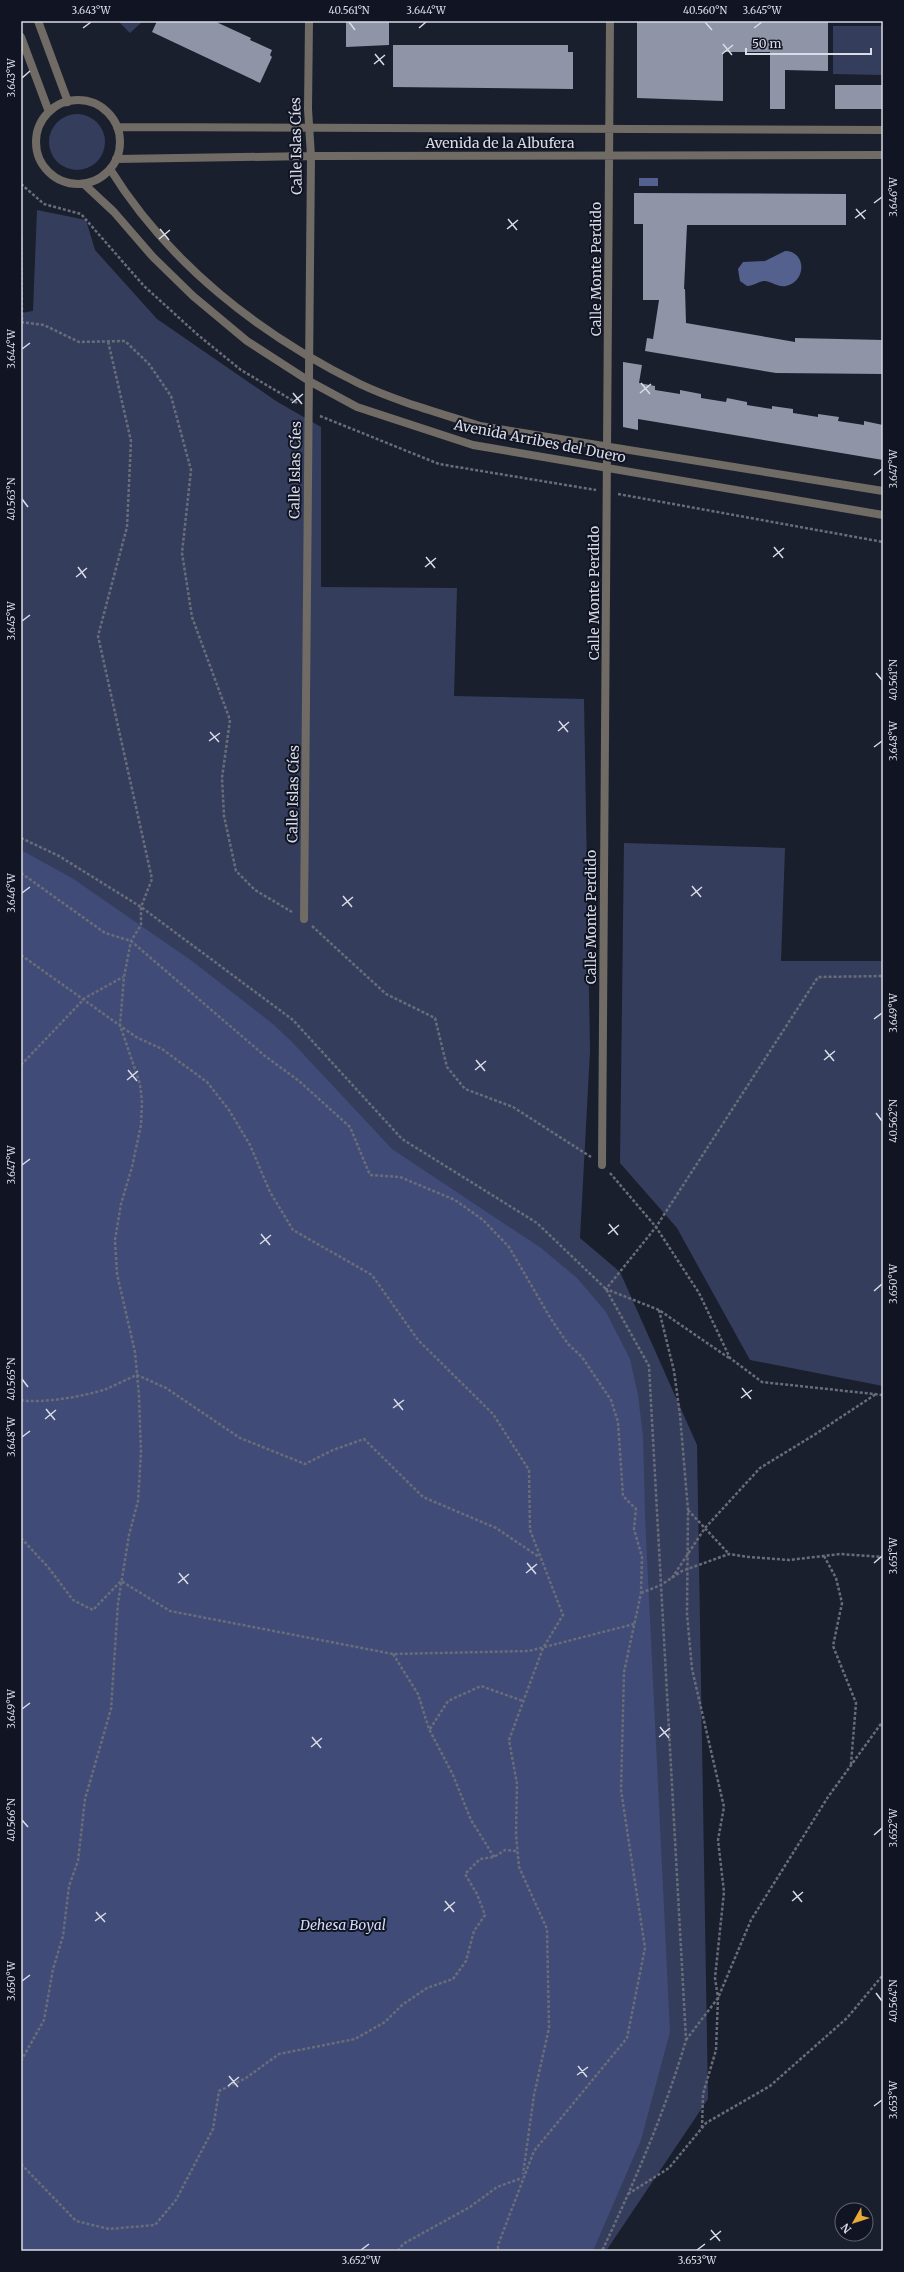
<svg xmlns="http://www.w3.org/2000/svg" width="904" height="2272" viewBox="0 0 904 2272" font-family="Merriweather,serif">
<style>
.green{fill:#353d5d}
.forest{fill:#404b77}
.water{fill:#54608e}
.building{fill:#8f95a7}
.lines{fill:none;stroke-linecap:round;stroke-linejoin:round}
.path{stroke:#696d79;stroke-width:2.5;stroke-dasharray:3 2;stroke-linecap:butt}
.street{stroke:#706b64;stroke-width:8}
.ticks{fill:none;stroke:#d9dce6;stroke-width:1.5}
.labels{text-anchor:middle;stroke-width:4;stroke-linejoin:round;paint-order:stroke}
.street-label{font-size:14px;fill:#d9dce6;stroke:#111523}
.park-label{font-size:14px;font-style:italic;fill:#d3ddfa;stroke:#111523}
.neatline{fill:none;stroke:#d9dce6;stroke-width:1.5}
.ticks-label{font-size:10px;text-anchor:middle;fill:#d9dce6}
</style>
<rect width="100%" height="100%" fill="#1a1f2d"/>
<path class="green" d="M118 21H143L130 33Z
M833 26H883V75L833 74Z
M49 142a28 28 0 1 1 56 0a28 28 0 1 1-56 0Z
M37 210 86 220 95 250 157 319 276 401 321 427V587L457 588 454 696 584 699 590 1051 580 1238 620 1272 697 1445 708 2099 606 2251H21V313L33 311Z
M624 843 785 848 781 961H883V1386L750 1360 677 1228 620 1163Z"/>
<path class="forest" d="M21 850 72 878 192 961 273 1024 291 1041 392 1149 541 1248 577 1278 606 1312 630 1359 638 1395 643 1436 645 1516 670 2032 641 2140 593 2251H21Z"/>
<path class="water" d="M639 178H658V186H639Z
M785 251C805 251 807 278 789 285 779 289 774 282 765 281 759 281 754 286 747 286L740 281 738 269 743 262 765 261Z"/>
<path class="building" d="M157 21H214L251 38 250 40 272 50 270 55 272 57 260 83 152 32Z
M346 21H389V45L346 47Z
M637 21H828V71L785 70V109H770V52H723V101L637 98Z
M393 45H568V52H573V89L393 87Z
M835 85H883V109H835Z
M634 193 846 194V225H687L684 289H685L686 323 795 342V338L883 340V374L776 373 645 351 647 338 653 339 659 300H643V224H634Z
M623 362 642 365 639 383 655 386V390L680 394V390L701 394V398L726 402 727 398 747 402V405L772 409V406L793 409V413L818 417V414L839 417 838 421 864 425V421L883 425V460L638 419V430L623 427Z"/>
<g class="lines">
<path class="path" d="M21 184 44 204 81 214 144 286 198 335 241 370 297 403
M21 237 22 322
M21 322 44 325 79 342 125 341 149 364 171 396 191 470 182 553 192 617 230 720 222 778 224 816 236 871 255 890 292 912
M320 416 439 464 596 490
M618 494 883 542
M21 838 59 856 141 907 293 1020 402 1139 537 1223 606 1289 649 1366 686 2040C665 2112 634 2183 602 2251
M21 873 105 933 131 941 265 1056 299 1081 350 1127 370 1175 400 1177 455 1200 483 1220 509 1247 551 1319 568 1344 582 1357 611 1400 618 1422 623 1496 636 1509 634 1529 642 1557 641 1593 624 1672 621 1790 645 1948 627 2038 534 2151 498 2245V2251
M312 926 386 994 435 1018 447 1067 465 1089 513 1107 591 1157
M21 955 136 1037 162 1049 207 1082 229 1110 250 1145 270 1192 293 1230 372 1275 418 1340 493 1414 529 1470 530 1530 563 1615 543 1648 509 1740 517 1784 516 1834 519 1867 547 1929 549 2028 534 2095 523 2174
M21 1065 85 998 123 977
M610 1173 656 1227 699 1293 730 1358 762 1382 883 1395
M659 1310 674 1371 680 1415 688 1510 687 1614 692 1669 724 1807 718 1840 724 1892 715 1978 718 1998 716 2050 703 2094 702 2128
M729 1358 659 1310 606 1289 656 1227 818 977 883 976
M21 1400C41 1404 86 1396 106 1389 116 1385 127 1379 137 1375L166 1388 240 1438 305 1464 333 1450 364 1439 423 1497 496 1528 539 1557
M688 1510 729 1554
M21 1538 48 1567 73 1600 93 1610 121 1581 170 1611 393 1654 529 1651 634 1624
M824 1556 836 1578 842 1603 833 1646 856 1703 851 1764
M672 1578 705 1528 760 1468 814 1435 876 1394
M641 1593 661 1585 682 1571 729 1554 749 1557 789 1560 840 1554 883 1557
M393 1654 418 1694 429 1729 453 1775 471 1820 494 1857
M430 1729 448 1701 481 1686 523 1701
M686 2040 718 1998 751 1920 828 1797 883 1721
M21 2061 44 2020 53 1969 63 1936 69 1886 78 1861 85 1799 111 1709 118 1603 129 1535 138 1501 141 1453 139 1395 135 1352 117 1274 115 1240 121 1204 132 1167 141 1125 142 1102 140 1084 120 1025 124 977 131 941 141 925V907L152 879 98 636 127 527 131 441 108 341
M21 2164 76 2221 109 2229 155 2225 176 2200 213 2129 219 2091 246 2078 279 2054 355 2039 385 2022 402 2005 427 1988 453 1979 466 1961 474 1931 485 1915 477 1894 465 1874 480 1859 494 1857 505 1850 517 1851
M628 2194 669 2168 706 2123 770 2086 847 2018 883 1975
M398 2251 403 2244 470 2207 497 2187 522 2178"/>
<path class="street" d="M38 21 68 102
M21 37 49 112
M36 142a42 42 0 1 1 84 0a42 42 0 1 1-84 0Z
M117 127 883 130
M116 159 311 156 883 155
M110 169C169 264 260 335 360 384 398 402 440 413 480 426L883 491
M84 184 114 212 153 257 193 296 247 341 309 381 357 407 473 445 883 515
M304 919 311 156 308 109 309 21
M602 1165 610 21"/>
</g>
<path class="ticks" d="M349 22 355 30M705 22 712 30M83 28 91 22M419 28 426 22M754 28 762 22M723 44 732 55M375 54 384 65M722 54 733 45M374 64 385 55M22 78 30 71M874 203 882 197M856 209 865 219M855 218 866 210M508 219 517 230M160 229 169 240M507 229 518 220M159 239 170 230M22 349 30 343M641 383 650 394M293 393 302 404M640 393 651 384M292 403 303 394M874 475 882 469M22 499 28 507M774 547 783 558M426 557 435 568M773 557 784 548M78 567 86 578M425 567 436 558M76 577 87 568M22 621 30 615M876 673 882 680M559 721 568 732M558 731 569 722M210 732 219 742M209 741 220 733M874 747 882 741M692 886 701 897M22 893 30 887M343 896 352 907M691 896 702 887M342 906 353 897M874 1019 882 1013M825 1050 834 1061M476 1060 485 1071M824 1060 835 1051M128 1070 137 1081M475 1070 486 1061M127 1080 138 1071M876 1113 882 1121M22 1165 30 1159M609 1224 618 1235M261 1234 270 1245M608 1234 619 1225M260 1244 271 1235M874 1291 882 1284M22 1379 28 1387M742 1388 751 1399M741 1398 752 1390M394 1399 403 1410M393 1408 404 1400M46 1409 55 1420M45 1419 56 1410M22 1437 30 1431M527 1563 536 1574M874 1563 882 1556M179 1573 188 1584M526 1573 537 1564M178 1583 189 1574M22 1709 30 1703M660 1727 669 1738M312 1737 321 1748M659 1737 670 1728M311 1747 322 1738M22 1820 28 1827M874 1835 882 1828M793 1891 802 1902M445 1901 454 1912M792 1901 803 1892M444 1911 455 1902M96 1912 105 1922M95 1921 106 1913M22 1981 30 1975M876 1993 882 2001M578 2066 587 2077M577 2075 588 2067M229 2076 238 2087M228 2086 239 2077M874 2106 882 2100M711 2230 720 2241M710 2240 721 2231M361 2250 369 2244M697 2250 705 2244"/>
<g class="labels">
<g class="street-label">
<text x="500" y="148">Avenida de la Albufera</text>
<text transform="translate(296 146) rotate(-91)" y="5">Calle Islas Cíes</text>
<text transform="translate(596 269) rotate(-90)" y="5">Calle Monte Perdido</text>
<text transform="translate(540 441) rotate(11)" y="5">Avenida Arribes del Duero</text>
<text transform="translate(295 470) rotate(-89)" y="5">Calle Islas Cíes</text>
<text transform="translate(594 593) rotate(-90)" y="5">Calle Monte Perdido</text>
<text transform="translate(293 794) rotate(-89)" y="5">Calle Islas Cíes</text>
<text transform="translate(591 917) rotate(-90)" y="5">Calle Monte Perdido</text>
</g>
<g class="park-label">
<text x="343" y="1930">Dehesa Boyal</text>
</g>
</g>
<rect width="904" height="2272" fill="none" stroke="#111523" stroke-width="44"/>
<g transform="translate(854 2222) rotate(231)"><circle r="19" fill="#111523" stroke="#616571"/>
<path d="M0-3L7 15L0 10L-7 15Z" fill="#e9ab38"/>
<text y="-6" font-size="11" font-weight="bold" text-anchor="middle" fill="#d9dce6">N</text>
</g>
<path d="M746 48v6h125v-6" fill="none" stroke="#d9dce6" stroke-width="2"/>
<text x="752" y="48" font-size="12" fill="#d9dce6" stroke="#111523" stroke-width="3" paint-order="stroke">50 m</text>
<rect x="22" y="22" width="860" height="2228" class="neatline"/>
<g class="ticks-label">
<text x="91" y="14">3.643°W</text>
<text x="349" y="14">40.561°N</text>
<text x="426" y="14">3.644°W</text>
<text x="705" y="14">40.560°N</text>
<text x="762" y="14">3.645°W</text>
<text transform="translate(11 78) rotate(-90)" y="4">3.643°W</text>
<text transform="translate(893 197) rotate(-90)" y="4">3.646°W</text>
<text transform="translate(11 349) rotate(-90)" y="4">3.644°W</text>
<text transform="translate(893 469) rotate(-90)" y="4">3.647°W</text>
<text transform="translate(11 499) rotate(-90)" y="4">40.563°N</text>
<text transform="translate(11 621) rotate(-90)" y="4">3.645°W</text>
<text transform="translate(893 680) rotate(-90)" y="4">40.561°N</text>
<text transform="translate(893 741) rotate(-90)" y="4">3.648°W</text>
<text transform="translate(11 893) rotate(-90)" y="4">3.646°W</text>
<text transform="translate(893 1013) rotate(-90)" y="4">3.649°W</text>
<text transform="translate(893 1121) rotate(-90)" y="4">40.562°N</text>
<text transform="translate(11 1165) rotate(-90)" y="4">3.647°W</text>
<text transform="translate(893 1284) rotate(-90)" y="4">3.650°W</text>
<text transform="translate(11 1379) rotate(-90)" y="4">40.565°N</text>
<text transform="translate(11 1437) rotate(-90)" y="4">3.648°W</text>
<text transform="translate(893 1556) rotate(-90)" y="4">3.651°W</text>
<text transform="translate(11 1709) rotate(-90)" y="4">3.649°W</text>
<text transform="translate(11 1820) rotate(-90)" y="4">40.566°N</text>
<text transform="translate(893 1828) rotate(-90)" y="4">3.652°W</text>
<text transform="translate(11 1981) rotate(-90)" y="4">3.650°W</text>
<text transform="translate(893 2001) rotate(-90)" y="4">40.564°N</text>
<text transform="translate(893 2100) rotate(-90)" y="4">3.653°W</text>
<text x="361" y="2264">3.652°W</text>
<text x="697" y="2264">3.653°W</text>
</g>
</svg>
